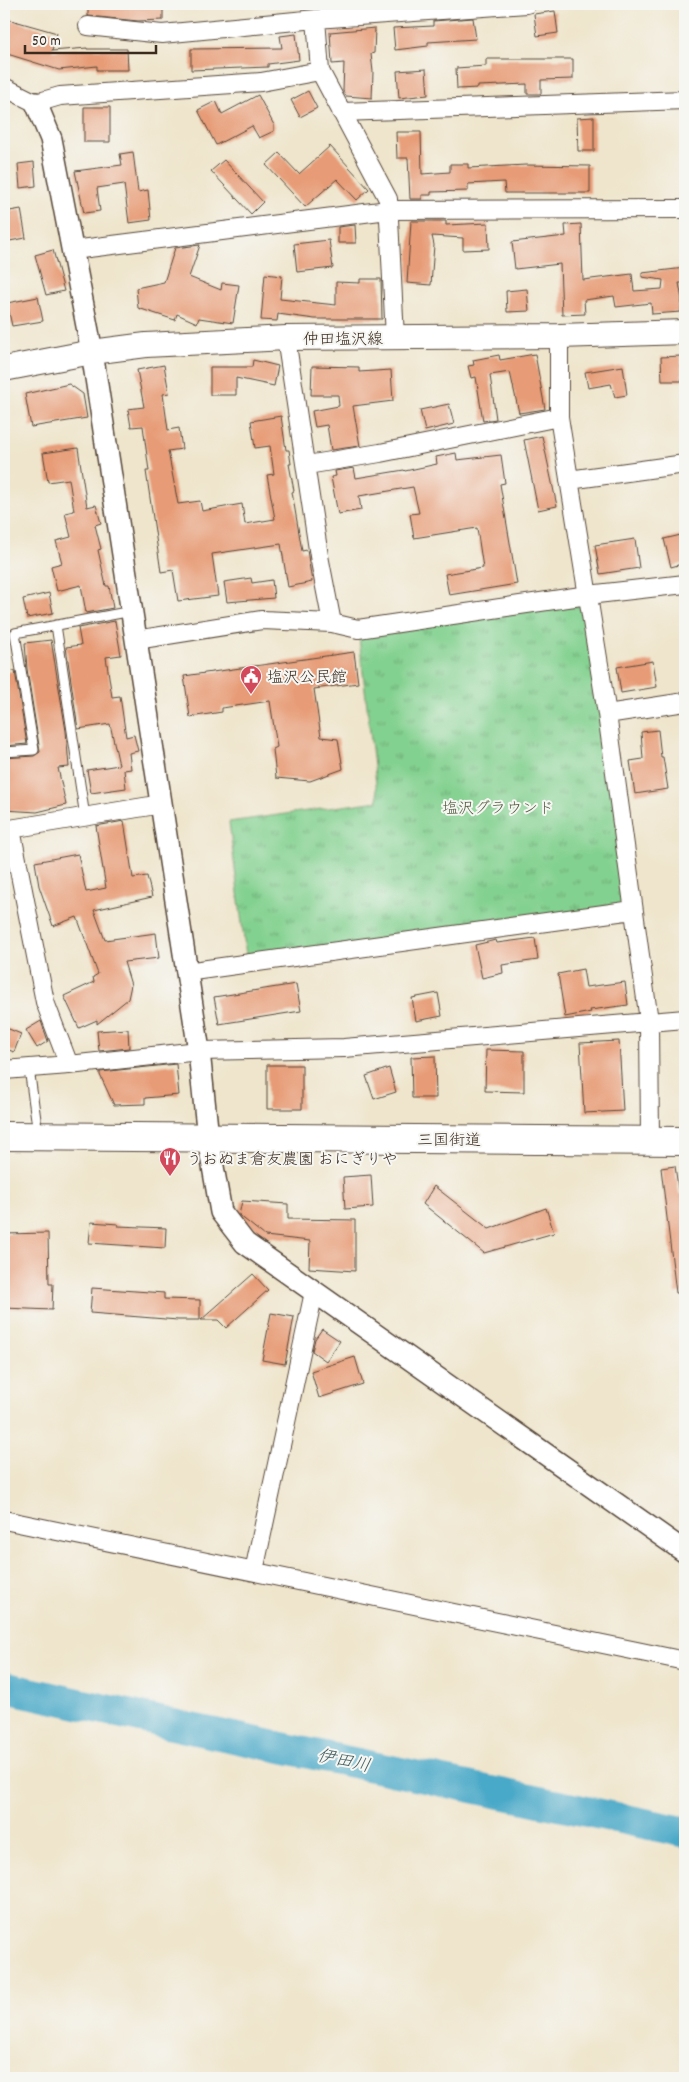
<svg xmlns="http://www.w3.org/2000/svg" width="689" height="2082" viewBox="0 0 689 2082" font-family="Dekko,'Klee One',sans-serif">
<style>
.park{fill:url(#park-tufts);stroke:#5f7e57}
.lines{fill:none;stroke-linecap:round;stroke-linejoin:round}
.river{stroke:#49a9c8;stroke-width:31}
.building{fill:#e79b76}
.service-casing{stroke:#564638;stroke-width:11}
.minor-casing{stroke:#564638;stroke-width:20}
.tertiary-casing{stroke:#564638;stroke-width:24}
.secondary-casing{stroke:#564638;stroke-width:26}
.trunk-casing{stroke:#564638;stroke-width:30}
.service{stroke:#fff;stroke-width:9}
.minor{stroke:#fff;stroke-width:18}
.tertiary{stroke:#fff;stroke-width:21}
.secondary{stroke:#fff;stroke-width:24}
.trunk{stroke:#fff;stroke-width:28}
.labels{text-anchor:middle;stroke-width:4;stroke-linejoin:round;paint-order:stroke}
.street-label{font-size:16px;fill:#3b2a1e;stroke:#f6f6f2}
.poi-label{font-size:16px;fill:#3b2a1e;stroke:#f6f6f2;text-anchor:start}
.park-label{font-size:16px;fill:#515c40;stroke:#f6f6f2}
.water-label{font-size:18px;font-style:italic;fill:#415d62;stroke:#f6f6f2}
</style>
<defs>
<pattern id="park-tufts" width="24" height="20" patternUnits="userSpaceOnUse" patternTransform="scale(1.25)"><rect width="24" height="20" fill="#83d190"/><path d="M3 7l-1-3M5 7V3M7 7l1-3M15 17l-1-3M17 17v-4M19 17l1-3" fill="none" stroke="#6caa75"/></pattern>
</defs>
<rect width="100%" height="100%" fill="#f6f6f2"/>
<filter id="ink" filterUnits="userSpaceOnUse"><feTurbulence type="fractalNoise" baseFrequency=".02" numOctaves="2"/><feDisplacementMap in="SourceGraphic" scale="10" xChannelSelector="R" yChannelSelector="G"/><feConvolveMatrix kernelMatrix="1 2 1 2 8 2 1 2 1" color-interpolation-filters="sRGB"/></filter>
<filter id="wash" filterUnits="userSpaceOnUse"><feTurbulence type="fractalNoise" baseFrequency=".0096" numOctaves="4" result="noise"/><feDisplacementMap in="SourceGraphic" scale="20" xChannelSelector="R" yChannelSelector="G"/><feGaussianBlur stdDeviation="1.12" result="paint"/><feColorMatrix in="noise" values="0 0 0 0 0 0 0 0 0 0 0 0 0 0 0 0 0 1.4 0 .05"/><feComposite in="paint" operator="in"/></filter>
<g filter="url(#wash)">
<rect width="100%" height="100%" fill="#efe5cc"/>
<path class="park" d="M588 595 633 910 247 963 229 822 378 801 358 629Z"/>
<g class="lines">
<path class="river" d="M4 1687 193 1729 685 1832"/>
</g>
<g id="blocks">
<path class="building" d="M88 4H163V20L138 21 88 16Z
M555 11 558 33 537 36 534 14Z
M4 18 57 33 52 51 87 48V49H127L128 70H97V66L59 70 4 53Z
M473 18 476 39 428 42V46L395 50 393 28 433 26V21Z
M375 28 374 53 371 54 373 72 372 98 346 96 343 91 344 63 332 64 330 32Z
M296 34 299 60 268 64V67L191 70V49L282 48 280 36Z
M486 59H573V79L541 80V94H527V84L478 86V88L457 89 456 68 486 66Z
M426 69 428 95 399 98 397 71Z
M308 91 317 108 300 117 291 100Z
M258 95 274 125V131L259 138 252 126 216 145 198 110 216 101 222 114Z
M84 107H110V142H84Z
M594 117V151H578L577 118Z
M396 132H421L422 174 450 172V164H468V168L526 165 590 166V193H505L504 182 468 184V191L431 192V195H422V199H410L408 158H397Z
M330 146 369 189 357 200 337 179 305 207 266 165 279 153 299 174Z
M133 152 138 192 148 190 151 220 129 223 124 184 97 188 100 211 84 213 75 171 122 165 120 154Z
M224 160 263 202 251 214 211 171Z
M34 162 36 186 20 188 18 164Z
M21 209 26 238 4 242V212Z
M411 221H446V225L488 223 489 249 463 250V238L432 236 434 245 431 285 407 283Z
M581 224 583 280 632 274 634 291 662 289 663 280 642 277V273L685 268V283H679L682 299 681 312 652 314 651 303 616 307 614 296 584 300 585 314 562 315 560 264 515 269 512 242 566 236 565 225Z
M355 225 356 243H338V227Z
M329 240 333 268 297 272 294 244Z
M200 245 189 277 221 290 222 283 239 285 233 323 199 318 197 323 177 314 175 320 138 308 136 288 164 282 175 248Z
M53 250 64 291 46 295 35 255Z
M265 274 282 276 280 299 336 305V282L360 283V279H381L382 319H315L278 314 277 321 261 320Z
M527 289 529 311 507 312 506 291Z
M38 297 43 321 12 326 7 303Z
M535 354 545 409 519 413 510 372 490 375 496 419 483 421 476 377 471 378 468 366 474 365 473 360 499 355 500 360Z
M681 356 682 381H662L661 357Z
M253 360 278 366 274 386 236 378V395H210V367H252Z
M164 365 169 393 163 394 168 430 179 428 182 449 168 451 178 504 200 501 202 511 242 504 245 524 275 519 267 475 274 474 270 446 255 448 251 421 281 416 286 450H289L291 464H289L294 491 292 492 302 551 307 550 312 582 288 587 281 544 212 554 218 596 178 601 173 570 161 572 146 471H149L143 426 131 427 128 409 144 407 137 370Z
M312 366 359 367V372L391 370 393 401 353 406 360 446 331 450 327 425 315 427 312 411 339 406 338 395H311Z
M623 366 627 395 615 397 611 384 588 388 585 372Z
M69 384 83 394 87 418 31 427 25 394Z
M449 404 454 424 425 431 420 410Z
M542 436 557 506 538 510 524 440Z
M78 448 87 507 96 505 101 523 95 525 101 549 98 550 106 586H109L113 608 86 613 81 585 57 591 51 566 62 563 56 541 71 537 65 513 74 511 69 479 48 482 43 453Z
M456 453 457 460 501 455 505 483 500 484 517 584 449 595 445 574 483 568 477 528 414 538 410 514 419 513 413 487 359 496 361 510 338 514 331 477 336 476 335 471 354 468 356 478 404 470 405 471 437 464 436 457Z
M685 534V563L671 567 664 539Z
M635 539 639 568 600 574 595 545Z
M251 578 252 583 272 580 274 598 227 602 224 582Z
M49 593 53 613 27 618 23 599Z
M115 621 121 655 106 657 112 697 120 696 126 737 134 735 138 751 129 753 131 769 124 770 126 788 91 793 87 770 119 765 110 724 78 729 66 647 81 645 78 628Z
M51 640 66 731 69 767 58 768 66 805 37 812 4 810V758L34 756 40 752 27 669 25 643Z
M354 652 358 683 314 689 321 737 338 739 343 769 310 781 276 778 273 749 277 747 270 701 222 708V712L190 717 184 676Z
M653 661 657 687 621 693 617 667Z
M15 671 27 744 4 746V672Z
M658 730 661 757H663L668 789 635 794 630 761 643 759 641 732Z
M124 821 133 878 147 876 152 897 94 910 105 940 156 933 159 958 124 962 131 985 128 999 97 1024V1020L79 1028 64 996 94 982 93 977 98 974 77 917 53 926 39 886 35 862 78 854 86 892 106 888 96 826Z
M535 938 538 960 502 965 503 973 482 978 475 945 496 940 497 943Z
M583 969 586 987 625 982 628 1005 590 1010 591 1012 565 1017 558 974Z
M296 984 301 1011 219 1024 214 997Z
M438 993 442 1016 416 1021 412 998Z
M41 1021 48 1041 37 1048 26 1030Z
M4 1027 21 1034 14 1052 4 1048Z
M128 1029 129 1048 99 1051 97 1031Z
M619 1041 623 1111 584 1113 580 1043Z
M486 1050 524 1051V1092L485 1091Z
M435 1056 436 1098H412L411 1057Z
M176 1064 179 1095 145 1098V1104L114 1105 100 1075V1072Z
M267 1065H302V1109H267Z
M389 1068 396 1092 374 1099 366 1076Z
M675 1166 679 1194 685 1193V1293H676L661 1168Z
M371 1175 373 1207 345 1209 343 1177Z
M434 1186 489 1229 546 1208 554 1233 484 1253 423 1204Z
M242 1201 288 1204V1219L355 1220V1271L309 1268 310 1241 265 1236 239 1215Z
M91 1222 118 1224V1226L166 1228 165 1248 89 1243Z
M48 1233 49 1284H53L52 1310 4 1308V1234Z
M253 1274 268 1290 226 1328 218 1320H201Z
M92 1288 164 1293V1299L200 1300V1320H178L90 1313Z
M271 1313 294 1317 285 1364 262 1360Z
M322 1329 340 1341 326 1361 312 1351 315 1339Z
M355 1357 363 1384 319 1398 311 1371Z"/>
</g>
</g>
<g filter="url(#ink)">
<use href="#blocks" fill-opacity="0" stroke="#564638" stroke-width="1"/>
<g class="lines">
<g class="service-casing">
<path id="service" d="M56 625 85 817
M4 752 34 750 15 633 132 611
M29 1068 38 1134"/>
</g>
<g class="minor-casing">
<path id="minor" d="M316 19 527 4
M88 26 162 34 316 19 320 71 388 199 395 338
M4 87 36 103 60 96 261 82 320 71
M341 112 685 100
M73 250 388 210 685 209
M559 336V417L607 714 649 1021 650 1140
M307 465 380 453 559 417
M569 480 685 464
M332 623 358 629 588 595 685 584
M136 640 262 620 332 623 319 556 286 338
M607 714 685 702
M11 829 45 1002 69 1065
M4 830 162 804
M186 972 633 910
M4 1070 69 1065 199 1051 344 1048 685 1019
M4 1520 685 1661
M254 1571 314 1292"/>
</g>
<g class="tertiary-casing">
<path id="tertiary" d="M36 103 51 139 92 352 199 1051 208 1138 221 1212 245 1243 685 1552"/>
</g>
<g class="secondary-casing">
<path id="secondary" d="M4 369 92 352 146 345 286 338 559 336 685 332"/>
</g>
<g class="trunk-casing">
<path id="trunk" d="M4 1136 685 1141"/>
</g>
<use href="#service" class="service"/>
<use href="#minor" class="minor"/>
<use href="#tertiary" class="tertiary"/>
<use href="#secondary" class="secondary"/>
<use href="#trunk" class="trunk"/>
</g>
</g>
<defs>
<g id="civic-pin" transform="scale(1.125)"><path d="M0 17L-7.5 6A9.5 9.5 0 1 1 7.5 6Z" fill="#d1495b" stroke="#f6f6f2"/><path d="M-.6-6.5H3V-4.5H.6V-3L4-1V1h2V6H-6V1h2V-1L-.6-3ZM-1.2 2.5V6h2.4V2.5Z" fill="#fff"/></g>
<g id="restaurant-pin" transform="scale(1.125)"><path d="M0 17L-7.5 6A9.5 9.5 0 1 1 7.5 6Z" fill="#d1495b" stroke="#f6f6f2"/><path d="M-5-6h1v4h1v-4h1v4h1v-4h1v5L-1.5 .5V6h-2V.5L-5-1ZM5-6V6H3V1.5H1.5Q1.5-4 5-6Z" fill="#fff"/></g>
</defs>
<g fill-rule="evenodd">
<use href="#civic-pin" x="251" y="676"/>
<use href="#restaurant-pin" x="170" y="1158"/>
</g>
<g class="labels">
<g class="street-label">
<text x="343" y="344">仲田塩沢線</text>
<text x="449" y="1145">三国街道</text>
</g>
<g class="poi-label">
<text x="267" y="682">塩沢公民館</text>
<text x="186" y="1164">うおぬま倉友農園 おにぎりや</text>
</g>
<g class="park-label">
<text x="498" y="813">塩沢グラウンド</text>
</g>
<g class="water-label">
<text transform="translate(344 1760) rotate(12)" y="6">伊田川</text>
</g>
</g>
<rect width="689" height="2082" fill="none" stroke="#f6f6f2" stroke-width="20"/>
<path d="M25 45v8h131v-8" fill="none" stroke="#3b2a1e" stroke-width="2.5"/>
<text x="32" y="45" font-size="15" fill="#3b2a1e" stroke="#f6f6f2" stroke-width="4" paint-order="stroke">50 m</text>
</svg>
